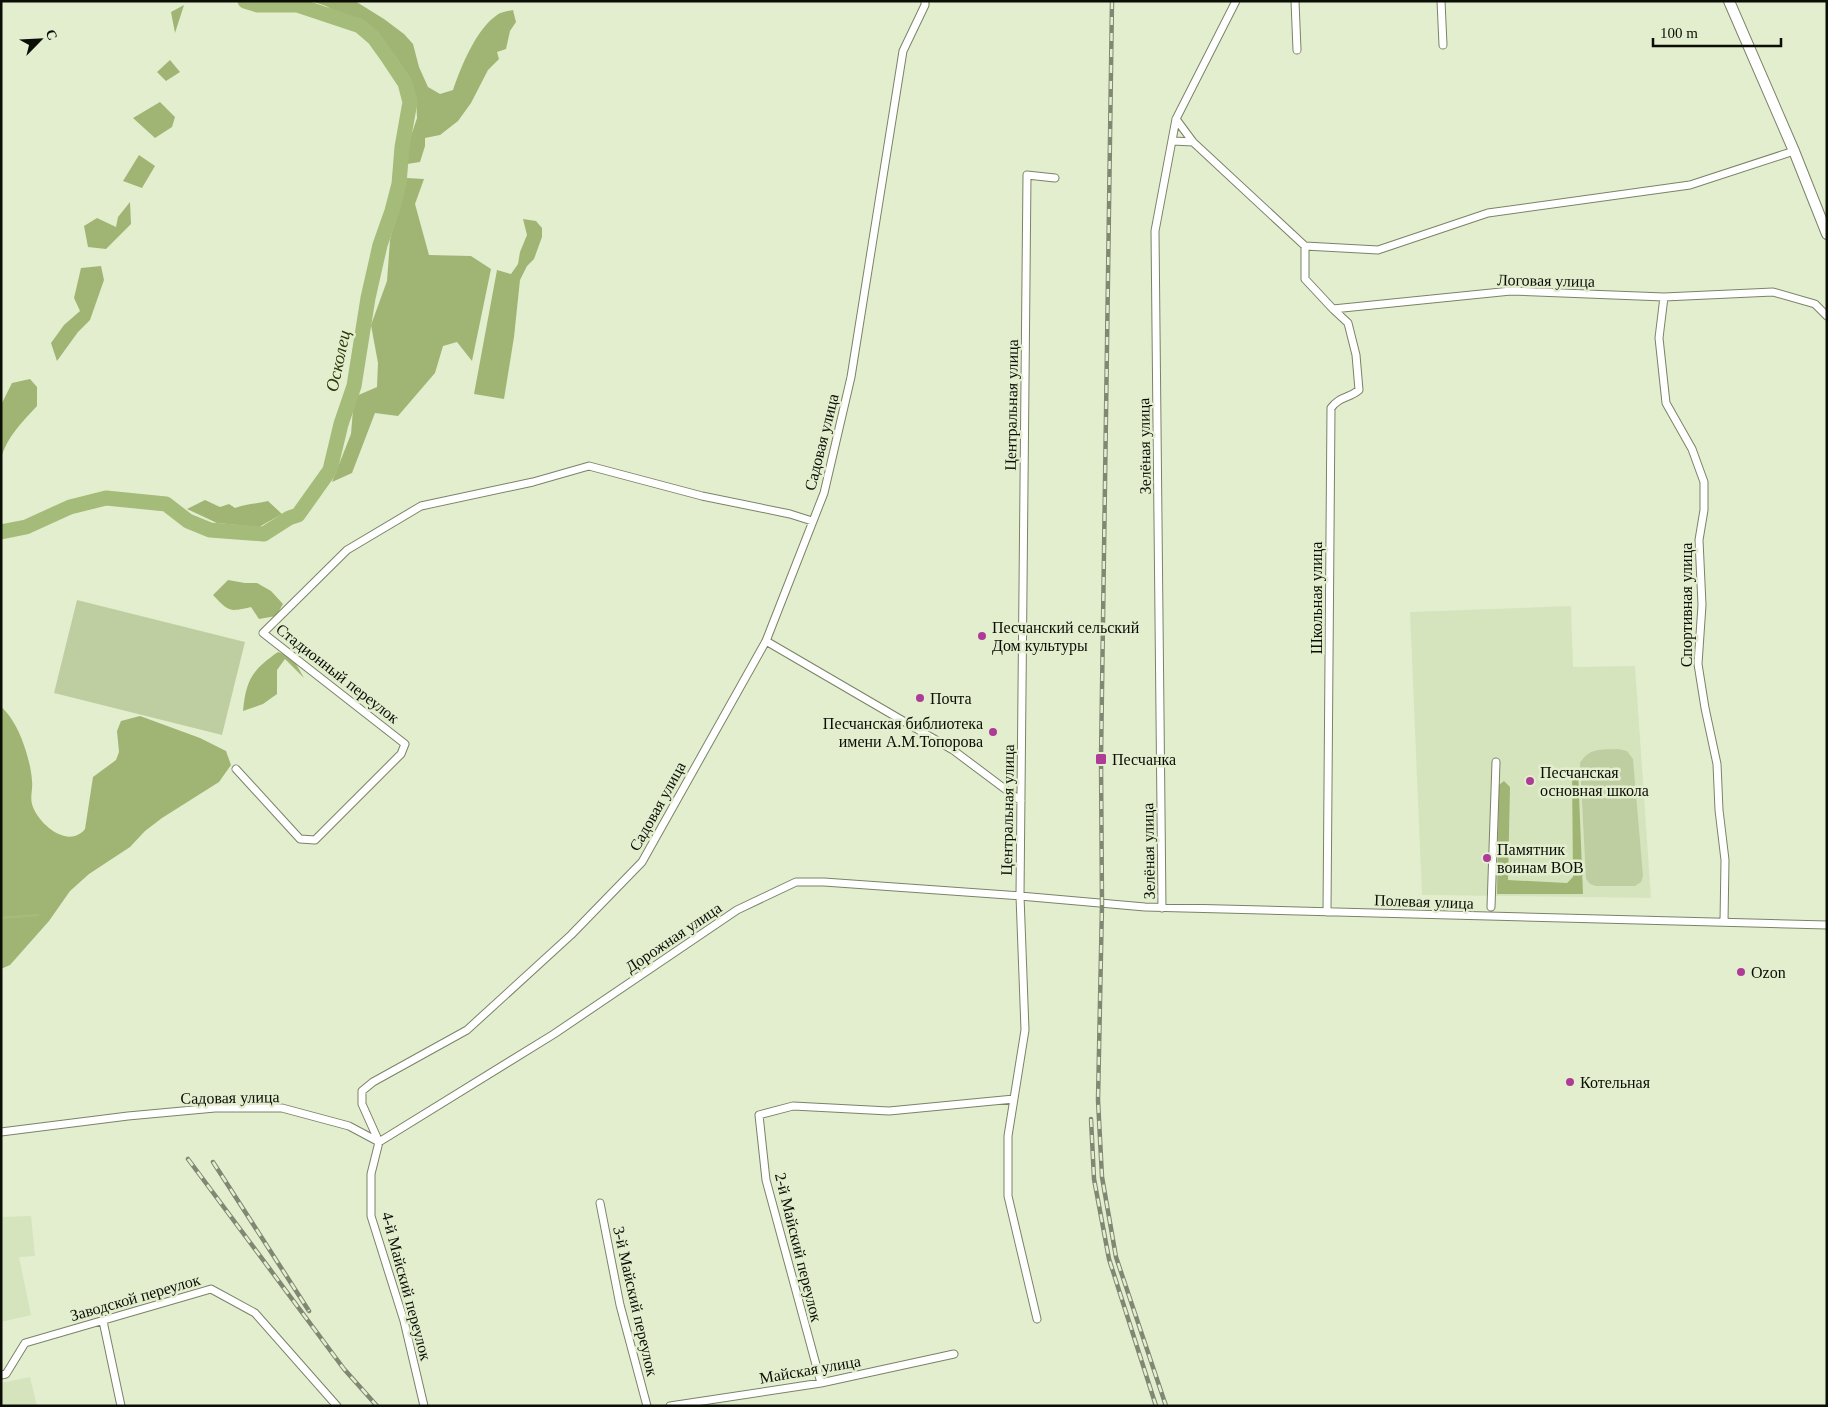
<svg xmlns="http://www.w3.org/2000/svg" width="1828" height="1407" viewBox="0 0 1828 1407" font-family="'Times New Roman',serif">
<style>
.built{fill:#d6e4be}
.green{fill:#bfcea1}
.forest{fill:#a0b573}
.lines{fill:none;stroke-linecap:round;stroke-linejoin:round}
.stream{stroke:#a5bb79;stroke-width:2.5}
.river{stroke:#a5bb79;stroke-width:15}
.street-casing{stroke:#7a8367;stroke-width:9}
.secondary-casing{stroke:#7a8367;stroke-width:12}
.street{stroke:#fff;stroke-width:7}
.secondary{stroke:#fff;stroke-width:10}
.rail-casing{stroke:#808873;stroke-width:4.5}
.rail{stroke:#e3eecf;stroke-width:2.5;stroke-dasharray:8;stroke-linecap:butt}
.poi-dot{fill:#ae3c97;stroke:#e3eecf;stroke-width:2}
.labels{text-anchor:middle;stroke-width:5;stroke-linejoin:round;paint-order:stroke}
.street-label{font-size:16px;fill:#0b0e05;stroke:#e3eecf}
.poi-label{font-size:16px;fill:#0b0e05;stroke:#e3eecf;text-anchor:start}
.water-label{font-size:18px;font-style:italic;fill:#2d3a07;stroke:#e3eecf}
</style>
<rect width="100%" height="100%" fill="#e3eecf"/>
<path class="built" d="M1571 606 1573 667 1635 666 1651 898 1422 895 1410 612Z
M31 1216 35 1256 19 1257 31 1315 1 1322V1217Z
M30 1377 37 1406H1V1383Z"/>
<path class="green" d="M77 600 245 642 222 735 54 693Z
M1618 749 1627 751 1633 759 1643 876 1641 882 1635 886H1596L1590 884 1586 879 1580 763C1590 747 1601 750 1618 749Z"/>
<path class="forest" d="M311 1H355L384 19 404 34 413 44 419 67 428 87 440 94 453 90C461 67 476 29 497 15 501 12 508 11 513 10L516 22 510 31 506 49 497 52 499 59 488 70 471 103 458 121 440 135 425 138V146L420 162 407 164 409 142 417 118 416 96 405 73 379 36 365 25 343 16 326 6Z
M184 5 175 33 171 12Z
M170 60 180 72 166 81 157 72Z
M160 102 175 117 172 127 155 138 133 118Z
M139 155 155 166 142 188 123 181Z
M407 178 424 179 415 204 429 255 471 256 491 269 472 361 457 342 443 346 435 373 398 416 375 413 352 473 332 482 351 434 354 397 377 387 378 363 371 325 387 281 390 240Z
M130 202 131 224 106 249 88 247 84 226 97 218 116 227 118 217Z
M523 219 536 221 542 228V237L534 259 527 266 520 280 514 337 504 399 474 394 497 270 511 274 518 264 520 252 527 235Z
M101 266 104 280 90 320 78 332 57 361 51 343 64 325 80 311 74 298 81 268Z
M30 379 37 387V406C22 422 7 437 1 458V405L12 383Z
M205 500 220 507 229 504 235 508C246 504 256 504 268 501L282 514 259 527 217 523 187 509Z
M228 580 245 583H257L271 591 283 604 276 616 259 619 251 607C229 612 229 612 213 595Z
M278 652 292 657 304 678 285 659 277 670V694L263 704 243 711C246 680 252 670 278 652Z
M1 707C18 720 31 760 32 781 33 788 30 797 32 804 37 823 68 850 85 829L93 777 116 760 119 752 117 731 121 721 140 716 200 738 226 751 231 765 219 782 162 818 145 831 130 847 89 874 70 891 49 921 10 965 1 969Z
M1578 770 1583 894H1497L1499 785 1504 781 1510 787 1508 880 1567 883 1573 877 1572 771Z"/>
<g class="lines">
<path class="stream" d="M1 918 38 915"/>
<path class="river" d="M1 532 26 527 70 507 106 498 166 504 188 521 210 530 264 534 289 518 298 515 330 470 341 424 354 386 368 298 380 245 392 211 399 184 402 147 410 102 405 83 389 59 374 38 360 26 297 5H258L245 1"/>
<g class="street-casing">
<path id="street" d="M1295 1 1297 50
M1441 1 1443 45
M1176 119 1193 142 1305 246 1378 250 1488 213 1690 185 1794 151
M1173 141 1193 142
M1305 246V279L1333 309 1511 291 1664 297 1773 292 1815 304 1827 316
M1664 297 1659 338 1666 403 1692 449 1704 482V510L1699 540 1702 605 1698 664 1705 708 1717 764 1719 810 1725 860 1724 922
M766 641 953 750 1021 801
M236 769 300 839 315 840 401 754 405 744 263 633 347 550 421 506 533 482 589 466 702 496 790 514 812 521
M1491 907 1496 762
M1162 908 1155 231 1176 119 1236 1
M1327 912 1331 408C1340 396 1348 399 1359 390L1356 355 1348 323 1333 309
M1 1132 128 1116 215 1108H282L349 1126 379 1142
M379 1142 554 1034 737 910 796 882H824L1020 896 1145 907 1827 925
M379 1142 362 1104V1091L373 1082 467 1030 571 935 642 862 766 641 824 493 851 377 903 51 925 5V1
M379 1142 371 1174V1216L404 1321 424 1406
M600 1203 620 1305 647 1406
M1037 1319 1008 1196V1136L1025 1030 1020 896 1027 175 1055 178
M103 1321 121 1406
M1 1375 6 1374 25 1343 211 1289 255 1313 337 1406
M821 1383 766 1180 759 1115 793 1106 889 1111 1014 1099
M670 1406 821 1383 954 1354"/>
</g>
<g class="secondary-casing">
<path id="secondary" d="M1729 1 1794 151 1827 234"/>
</g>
<use href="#street" class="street"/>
<use href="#secondary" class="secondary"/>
<g class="rail-casing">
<path id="rail" d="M1112 1 1101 759 1102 904 1098 1100 1102 1177 1116 1257 1166 1406
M1091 1119 1094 1179 1109 1259 1156 1406
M188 1159 344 1369 377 1406
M213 1162 309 1311"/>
</g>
<use href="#rail" class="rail"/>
</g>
<g class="poi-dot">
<circle cx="982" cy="636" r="5"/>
<circle cx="920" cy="698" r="5"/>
<circle cx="993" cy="732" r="5"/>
<rect x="1095" y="753" width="12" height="12" rx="2.5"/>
<circle cx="1530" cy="781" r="5"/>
<circle cx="1487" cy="858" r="5"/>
<circle cx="1741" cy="972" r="5"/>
<circle cx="1570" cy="1082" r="5"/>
</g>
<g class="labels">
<g class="street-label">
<text transform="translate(1546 280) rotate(1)" y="6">Логовая улица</text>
<text transform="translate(1011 405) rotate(-89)" y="6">Центральная улица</text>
<text transform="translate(821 442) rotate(-76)" y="6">Садовая улица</text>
<text transform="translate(1144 446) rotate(-91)" y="6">Зелёная улица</text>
<text transform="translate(1316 598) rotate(-90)" y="6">Школьная улица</text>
<text transform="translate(1686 605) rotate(-90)" y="6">Спортивная улица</text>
<text transform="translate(338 673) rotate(38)" y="6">Стадионный переулок</text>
<text transform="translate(657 806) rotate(-61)" y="6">Садовая улица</text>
<text transform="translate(1007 810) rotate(-89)" y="6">Центральная улица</text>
<text transform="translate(1148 851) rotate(-91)" y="6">Зелёная улица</text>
<text transform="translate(1424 901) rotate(2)" y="6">Полевая улица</text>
<text transform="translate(673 937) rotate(-34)" y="6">Дорожная улица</text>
<text transform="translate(230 1097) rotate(-1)" y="6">Садовая улица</text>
<text transform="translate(799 1247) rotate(76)" y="6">2-й Майский переулок</text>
<text transform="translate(407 1286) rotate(75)" y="6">4-й Майский переулок</text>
<text transform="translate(135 1297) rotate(-16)" y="6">Заводской переулок</text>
<text transform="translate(636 1301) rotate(77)" y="6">3-й Майский переулок</text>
<text transform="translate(810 1369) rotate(-10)" y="6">Майская улица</text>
</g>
<g class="poi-label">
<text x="992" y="633">Песчанский сельский<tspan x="992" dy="18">Дом культуры</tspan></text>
<text x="930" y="704">Почта</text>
<text x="983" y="729" text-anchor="end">Песчанская библиотека<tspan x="983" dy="18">имени А.М.Топорова</tspan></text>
<text x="1112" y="765">Песчанка</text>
<text x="1540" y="778">Песчанская<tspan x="1540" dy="18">основная школа</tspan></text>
<text x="1497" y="855">Памятник<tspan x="1497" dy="18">воинам ВОВ</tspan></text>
<text x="1751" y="978">Ozon</text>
<text x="1580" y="1088">Котельная</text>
</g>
<g class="water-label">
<text transform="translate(338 361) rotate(-78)" y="6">Осколец</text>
</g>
</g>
<rect width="1828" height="1407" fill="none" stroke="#0b0e05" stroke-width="5"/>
<g transform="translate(40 40) rotate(66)" stroke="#e3eecf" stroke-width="4" paint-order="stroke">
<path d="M0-4L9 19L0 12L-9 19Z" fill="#0b0e05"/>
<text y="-8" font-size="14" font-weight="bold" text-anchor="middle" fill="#0b0e05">С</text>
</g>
<path d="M1653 38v8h128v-8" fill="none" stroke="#0b0e05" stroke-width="2.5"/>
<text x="1660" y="38" font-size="15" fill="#0b0e05" stroke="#e3eecf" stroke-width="4" paint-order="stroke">100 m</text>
</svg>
